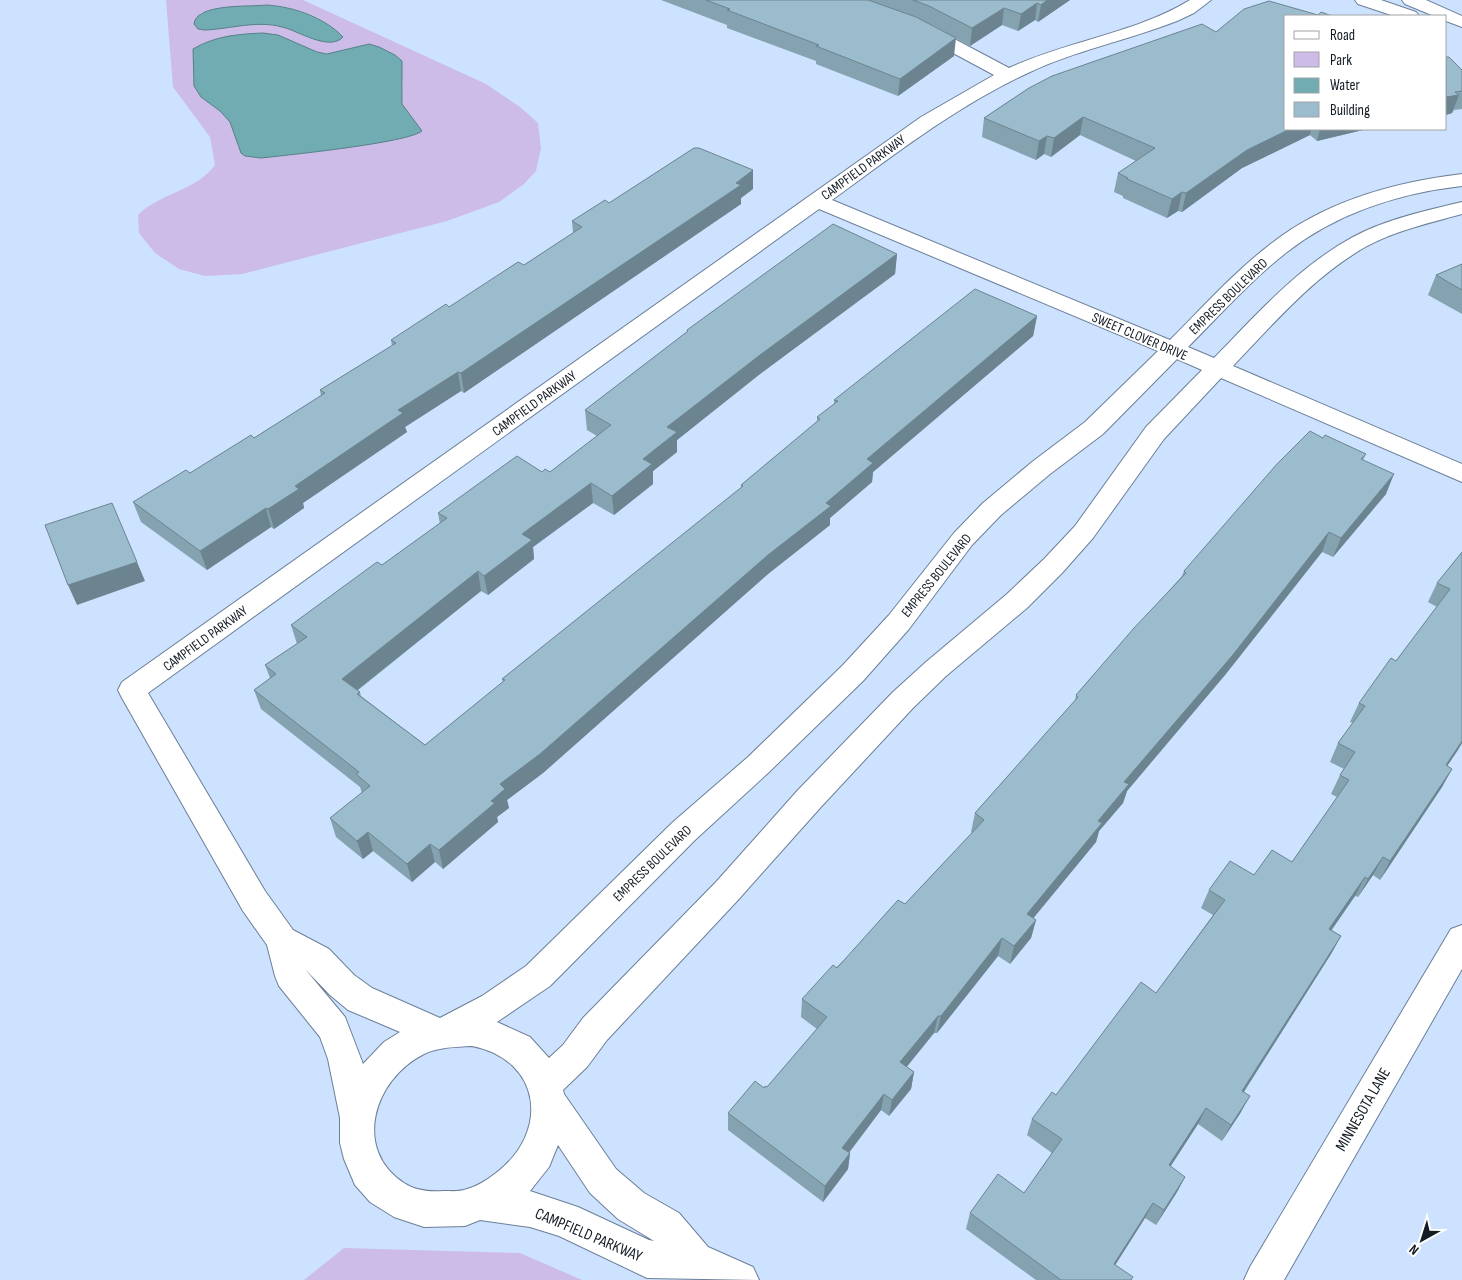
<svg xmlns="http://www.w3.org/2000/svg" width="1462" height="1280" viewBox="0 0 1462 1280" font-family="'Sofia Sans Condensed',sans-serif">
<style>
.green{fill:#cdbce7;fill-rule:evenodd}
.water{fill:#71acb2;stroke:#558087}
.lines{fill:none;stroke-linecap:round;stroke-linejoin:round}
.minor-casing{stroke:#6b7f98;stroke-width:2}
.minor{fill:#fff;fill-rule:evenodd}
.wall{fill:#84a2b0}
.shaded-wall{fill:#6c8490}
.building{fill:#9abccd;stroke:#6c8490}
.labels{text-anchor:middle;stroke-width:4;stroke-linejoin:round;paint-order:stroke}
.street-label{font-size:14px;fill:#131b24;stroke:#fff}
.near-street-label{font-size:16px;fill:#131b24;stroke:#fff}
</style>
<rect width="100%" height="100%" fill="#cce2fe"/>
<path class="green" d="M166 0H303L486 84 520 107 538 123 541 148 536 171 524 184 499 202 447 221 242 274 205 276 179 269 155 253 139 233 138 215C160 193 196 191 215 165L210 137 173 87ZM267 5C292 7 329 15 341 39 322 46 301 32 282 27 258 20 230 29 205 30L200 13 220 8ZM263 33 278 35 317 52 327 54 369 44 403 81 402 104 422 131 241 153 230 122 220 111 193 59V49L237 34Z
M344 1248 520 1253 582 1280H304Z"/>
<path class="water" d="M267 5C294 7 324 17 343 37 329 52 297 30 282 27 257 20 230 29 205 30L198 29 194 24C196 3 250 7 267 5Z
M263 33 278 35 317 52 327 54 369 44 379 47 395 55 402 61V104L422 131C407 143 288 155 261 158L245 156 241 153 230 122 220 111 201 97 194 86 193 49C215 36 238 34 263 33Z"/>
<g class="lines">
<g class="minor-casing">
<path id="minor" d="M1190 0H1211L1194 13 1177 21C1128 40 1077 50 1030 72 958 105 895 154 832 200L1170 340C1203 307 1235 271 1272 243 1326 201 1395 182 1462 174V186C1400 193 1337 213 1287 252 1251 280 1220 315 1188 347L1214 358C1257 314 1298 267 1353 237 1386 219 1425 211 1462 202V214C1430 223 1397 230 1367 246 1314 276 1275 322 1233 366L1462 464V482L1221 378 1164 439 1093 538 1062 573 1027 608 946 676 913 708 820 808 738 900 607 1040 587 1067 563 1090 564 1094 616 1169 644 1193 679 1213 708 1247 753 1267 759 1280 647 1278 559 1236 530 1227 480 1220 465 1226 424 1227 394 1217 370 1202 355 1185 344 1159 340 1143V1118L328 1059 320 1037 279 986 275 976 267 945 243 911 122 698 118 690 122 682 921 117 994 75 916 33 913 29 916 25 922 24 928 25 1009 68C1067 41 1136 33 1190 0ZM819 209 1158 351 1085 422 1032 462 983 503 954 533 889 615 843 665 748 757 673 822 526 966 482 996 440 1018 372 988 354 975 329 949 293 930 265 891 148 693ZM1177 359 1202 370 1146 427 1075 526 1044 559 1007 594 926 662 893 692 798 790 716 882 583 1018 563 1045 549 1058 530 1037 497 1022 550 986 695 840 768 773 863 681 909 629 972 545 1001 515 1050 474 1103 434ZM305 969 330 995 348 1010 400 1032 384 1042 363 1064 345 1017ZM472 1046C542 1060 550 1132 496 1173 487 1180 478 1186 467 1189 460 1192 451 1191 444 1191 430 1192 416 1191 404 1183 352 1149 374 1079 424 1054 438 1047 456 1047 472 1046ZM558 1145 590 1193 618 1219 654 1241 649 1240 578 1207 530 1191 549 1167Z
M1355 0H1381L1416 12 1419 16H1394L1358 4Z
M1402 0H1426L1462 16V27L1446 21V16H1434L1405 4Z
M1462 925V969L1284 1280H1244L1250 1267 1451 929Z"/>
</g>
<use href="#minor" class="minor"/>
</g>
<path class="wall" d="M661 0H1070L1038 22 1035 20 1018 31 1002 25 970 46 928 23 954 56 898 96 816 64V61L727 28V25Z
M1446 57 1462 70V109L1454 110 1452 113 1446 115Z
M1029 88 1286 129H1367L1317 141 1310 135 1242 168 1182 212 1178 211 1167 218 1123 198V196L1114 192 1118 173 1136 161 1080 135 1051 157 1044 154 1036 160 982 137 984 118Z
M753 189 741 198V204L464 393 461 391 405 427 407 432 303 503 304 508 274 529 271 527 207 570 141 522 133 502 190 473 254 438 321 396 320 390 392 346 391 340 524 265 573 233 572 221 609 203Z
M897 254 895 274 760 374 677 440V452L653 471V484L614 515 593 503 533 547 534 559 488 595 481 591 357 691 360 692 361 696 425 745 503 682 502 679 741 488V485L817 422V417L834 404V400L1037 316 1033 336 873 472 872 482 830 518V525L768 574 543 773 507 800 509 808 497 817 498 822 443 869 435 862 412 882 373 851 363 859 336 837 330 818 362 793 360 787 261 709 254 690 270 678 265 665 297 644 291 625 382 565 440 524 438 513 542 472H550L597 436 587 430 585 410 687 332V330Z
M1462 264V314L1428 295 1436 275Z
M1323 438 1366 454 1363 460 1386 494 1333 557 1322 552 1225 675 1127 791 1123 803 1099 831 1096 842 1033 918 1036 920 1031 938 1010 964 998 956 937 1033H934L906 1067 914 1072 911 1089 889 1116 881 1110 849 1153H850L848 1169 823 1202 728 1130V1113L764 1088 767 1087 817 1029 801 1017 802 999 905 904 972 833 971 832 975 813 1075 701 1076 695 1182 576 1184 571Z
M1462 552V743L1447 766 1452 769 1442 787 1380 880 1373 875 1358 897 1355 896 1331 930 1341 936 1331 954 1244 1092 1241 1112 1222 1141 1198 1124 1170 1167 1185 1177 1177 1192 1156 1225 1145 1218 1115 1265 1132 1280H1036L966 1229 970 1213 1024 1193 1052 1153 1027 1135 1032 1119 1156 993 1213 915 1201 908 1209 890 1292 862 1337 797 1331 794 1340 775 1344 769 1330 762 1338 743 1353 723 1350 722 1359 703 1396 661 1437 607 1428 602 1437 583Z"/>
<path class="shaded-wall" d="M1047 0H1070L1038 22 1041 5Z
M1037 3 1035 20 1018 31 1021 14Z
M1004 8 1002 25 970 46 972 28Z
M956 38 954 56 898 96 900 79Z
M1459 95 1452 113 1446 115V97Z
M1083 117 1080 135 1051 157 1054 138Z
M1290 129H1311L1310 135 1242 168 1182 212 1186 193 1247 150Z
M1320 129H1367L1317 141Z
M1047 136 1044 154 1036 160 1039 141Z
M753 170V189L741 198V204L464 393 461 373 736 183Z
M1182 192 1178 211 1167 218 1172 199Z
M897 254 895 274 760 374 677 440V452L653 471V484L614 515 612 496 643 459 667 427 760 355Z
M1037 316 1033 336 873 472 872 482 830 518V525L768 574 543 773 507 800 509 808 497 817 498 822 443 869 439 850 491 801 500 784 826 503 867 459Z
M458 372 461 391 405 427 407 432 303 503 304 508 274 529 268 509 295 486 398 410Z
M1394 474 1386 494 1333 557 1341 538Z
M591 483 593 503 533 547 534 559 488 595 484 576 522 534Z
M266 508 271 527 207 570 200 551Z
M1329 532 1322 552 1225 675 1127 791 1123 803 1099 831 1096 842 1022 932 1027 914 1098 821 1124 782Z
M137 562 145 581 77 605 68 585Z
M478 571 481 591 347 698 342 679Z
M1462 741V743L1458 750 1435 784 1446 765Z
M1452 769 1442 787 1380 880 1390 861Z
M368 832 373 851 363 859 357 841Z
M430 844 435 862 412 882 407 864Z
M1383 857 1373 875 1358 897 1368 879Z
M1365 877 1355 896 1320 947 1329 929Z
M1036 920 1031 938 1010 964 1014 946Z
M1341 936 1331 954 1234 1107 1242 1091Z
M1002 938 998 956 937 1033 941 1016Z
M938 1016 934 1033 897 1079 900 1062Z
M914 1072 911 1089 889 1116 892 1100Z
M884 1094 881 1110 840 1164 842 1148Z
M1250 1096 1241 1112 1222 1141 1231 1125Z
M1206 1108 1198 1124 1161 1181 1169 1165Z
M850 1153 848 1169 823 1202 825 1186Z
M1185 1177 1177 1192 1156 1225 1164 1210Z
M1153 1203 1145 1218 1107 1278 1114 1264Z"/>
<path class="building" d="M706 0H868L916 17 956 38 900 79 816 46 819 45 727 10 730 9Z
M913 0H1047L1041 5 1037 3 1021 14 1004 8 972 28 929 6Z
M1269 1 1318 15 1321 12 1332 16H1286V129H1290L1247 150 1186 193 1182 192 1172 199 1127 179 1128 178 1118 173 1155 148 1083 117 1054 138 1047 136 1039 141 984 118 1029 88 1052 76 1202 24 1216 32 1244 9Z
M1446 57H1449L1462 70V91L1455 92 1459 95 1446 97Z
M694 148H699L753 170 736 183 741 185 461 373 458 372 398 410 403 413 295 486 299 489 268 509 266 508 200 551 133 502 186 470 190 473 251 435 254 438 325 393 320 390 396 343 391 340 446 304 449 307 518 262 524 265 582 227 572 221 605 200 609 203Z
M833 224 897 254 760 355 667 427 677 432 643 459 652 464 612 496 591 483 522 534 532 540 484 576 478 571 342 679 360 692 357 694 425 745 505 680 502 679 743 486 741 485 820 419 817 417 838 401 834 400 975 289 1037 316 867 459 873 463 826 503 831 506 768 555 540 754 500 784 505 789 491 801 495 803 439 850 430 844 407 864 368 832 357 841 330 818 370 786 356 774 359 772 254 690 276 674 265 665 307 637 291 625 377 562 382 565 447 518 438 513 517 456 542 472 545 469 550 472 611 425 585 410 688 331 687 330Z
M1462 264V290L1436 275Z
M1310 431 1323 438 1325 435 1366 454 1361 459 1394 474 1341 538 1329 532 1232 656 1124 782 1129 784 1098 821 1102 823 1027 914 1036 920 1014 946 1002 938 941 1016H938L900 1062 914 1072 892 1100 884 1094 842 1148 850 1153 825 1186 728 1113 755 1081 764 1088 765 1086 767 1087 827 1017 802 999 833 965 837 968 898 900 905 904 984 820 975 813 1078 697 1076 695 1134 628 1186 573 1184 571 1277 464Z
M112 503 137 562 68 585 45 525Z
M1462 552V741L1446 765 1452 769 1390 861 1383 857 1368 879 1365 877 1329 929 1341 936 1242 1091 1250 1096 1231 1125 1206 1108 1169 1165 1185 1177 1164 1210 1153 1203 1114 1264 1133 1277 1131 1280H1061L970 1213 998 1174 1024 1193 1062 1139 1032 1119 1052 1092 1056 1095 1141 982 1156 993 1225 900 1209 890 1230 861 1254 875 1272 850 1292 862 1349 780 1340 775 1355 752 1338 743 1365 706 1359 703 1391 658 1396 661 1450 589 1437 583Z"/>
<g class="labels">
<g class="street-label">
<text transform="translate(863 167) rotate(-36)" y="5">CAMPFIELD PARKWAY</text>
<text transform="translate(1228 296) rotate(-44)" y="5">EMPRESS BOULEVARD</text>
<text transform="translate(1140 336) rotate(23)" y="5">SWEET CLOVER DRIVE</text>
<text transform="translate(534 403) rotate(-36)" y="5">CAMPFIELD PARKWAY</text>
<text transform="translate(936 575) rotate(-51)" y="5">EMPRESS BOULEVARD</text>
<text transform="translate(205 638) rotate(-36)" y="5">CAMPFIELD PARKWAY</text>
<text transform="translate(652 863) rotate(-44)" y="5">EMPRESS BOULEVARD</text>
</g>
<g class="near-street-label">
<text transform="translate(1362 1109) rotate(-60)" y="6">MINNESOTA LANE</text>
<text transform="translate(589 1234) rotate(23)" y="6">CAMPFIELD PARKWAY</text>
</g>
</g>
<rect x="1284" y="15" width="162" height="115" fill="#ffffff" stroke="#a1a4a7"/>
<rect x="1294" y="31" width="25" height="8" fill="#ffffff" stroke="#a1a4a7"/>
<text x="1330" y="40" font-size="15" fill="#131b24">Road</text>
<rect x="1294" y="52" width="25" height="15" fill="#cdbce7" stroke="#a1a4a7"/>
<text x="1330" y="65" font-size="15" fill="#131b24">Park</text>
<rect x="1294" y="78" width="25" height="15" fill="#71acb2" stroke="#a1a4a7"/>
<text x="1330" y="90" font-size="15" fill="#131b24">Water</text>
<rect x="1294" y="102" width="25" height="15" fill="#9abccd" stroke="#a1a4a7"/>
<text x="1330" y="115" font-size="15" fill="#131b24">Building</text>
<g transform="translate(1422 1240) rotate(219)" stroke="#ffffff" stroke-width="4" paint-order="stroke">
<path d="M0-4L9 19L0 12L-9 19Z" fill="#131b24"/>
<text y="-8" font-size="14" font-weight="bold" text-anchor="middle" fill="#131b24">N</text>
</g>
</svg>
